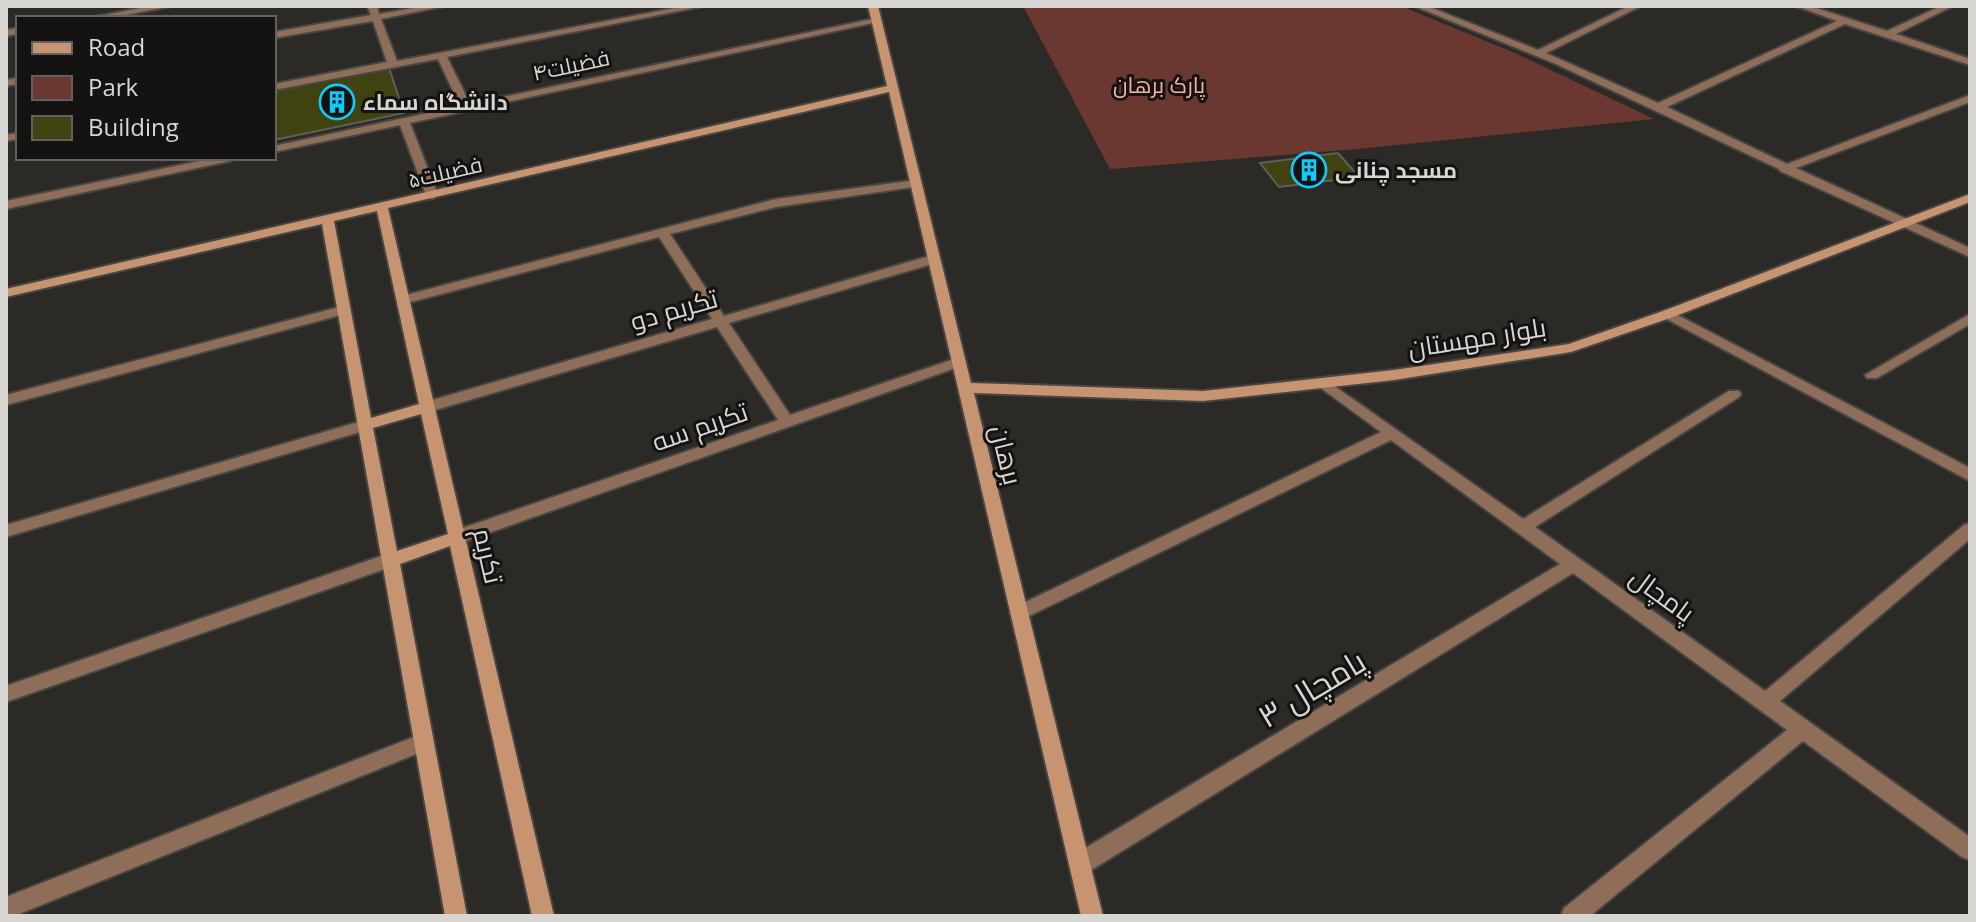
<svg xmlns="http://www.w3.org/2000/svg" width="1976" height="922" viewBox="0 0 1976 922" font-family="'Open Sans',Cairo,sans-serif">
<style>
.green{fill:#6a3731}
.building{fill:#404211;stroke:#5e5e5a;stroke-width:2}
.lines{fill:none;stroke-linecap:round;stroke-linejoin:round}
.street-casing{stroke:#474642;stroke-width:4}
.secondary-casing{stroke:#474642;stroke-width:4}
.street{fill:#8e6e59;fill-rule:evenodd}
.secondary{fill:#c79472;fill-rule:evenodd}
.labels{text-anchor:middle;stroke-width:6;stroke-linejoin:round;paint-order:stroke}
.far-street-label{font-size:22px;fill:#d7d6d3;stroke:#141311}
.far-park-label{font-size:22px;fill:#f8b0a6;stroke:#141311}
.far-poi-label{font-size:22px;font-weight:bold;fill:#d7d6d3;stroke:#141311;text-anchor:start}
.street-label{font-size:26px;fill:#d7d6d3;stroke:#141311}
.near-street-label{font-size:32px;fill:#d7d6d3;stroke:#141311}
</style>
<rect width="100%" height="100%" fill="#2c2a26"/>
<path class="green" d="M1023 6H1401L1515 53 1654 119 1358 149 1110 169Z"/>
<path class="building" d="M389 68 404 113 274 140V91Z
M1338 153 1359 177 1279 187 1260 163Z"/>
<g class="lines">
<g class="street-casing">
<path id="street" d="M150 6H172L111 18H89Z
M367 6H377L379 14 424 6H445L381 19 397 61 685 6H704L447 57 470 104 877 18 882 21 410 123 438 195 432 199 426 195 400 125 274 152V146L460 106 438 59 274 90V84L387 62 373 21 274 38V32L371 15Z
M1414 6H1427L1538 50 1629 6H1641L1546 53 1658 103 1837 21 1796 6H1810L1887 31 1941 6H1953L1896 34 1970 59V65L1845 24 1667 107 1787 164 1970 95V102L1796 168 1970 248V257L1780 171 1779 169 1556 64Z
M18 28V34L6 36V30Z
M18 78V84L6 86V80Z
M18 133V139L6 141V135Z
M214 158H236L230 161 6 209V201Z
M916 180 920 182V186L776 207 670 234 724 316 929 256H939L940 259 939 262 729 323 790 415 954 359H964L966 362 964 365 463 542H451L448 537 451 532 778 420 717 327 432 411H422L419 407 422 403 712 319 659 237 403 304 398 303V297L776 199Z
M343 306 348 307 350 310 348 313 6 405V395Z
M1668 310 1970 468V481L1663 317 1661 314 1663 311Z
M1970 314V324L1877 378H1867L1865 375Z
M1323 378 1523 519 1729 391H1739L1741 394 1739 397 1535 527 1765 691 1964 525 1970 523V539L1780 701 1970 837V860L1962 857 1803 741 1590 916H1561L1564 908 1787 730 1573 573 1088 872 1080 875 1072 872 1069 864 1072 856 1560 564 1391 440 1025 618 1019 620 1013 618 1010 613 1013 608 1381 432 1318 386 1316 383Z
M365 420 370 421 373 425 370 429 6 537V525Z
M390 553 396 555 399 560 396 565 6 702V686Z
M424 733 431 736 434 742 431 748 14 916H6V897Z"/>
</g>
<g class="secondary-casing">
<path id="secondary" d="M868 6H878L971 383 1203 391 1394 370 1569 344 1663 311 1970 194V202L1673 317 1571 352 1394 380 1203 401 974 393 1103 916H1081L889 92 388 208 554 916H532L450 546 400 564 467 916H445L322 224 6 297V289L887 86ZM377 211 419 404 371 418 334 221ZM421 414 448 534 397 551 373 428Z"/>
</g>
<use href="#street" class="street"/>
<use href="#secondary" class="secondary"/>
</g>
<defs>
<g id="building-ring" transform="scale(1.8)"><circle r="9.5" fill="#141311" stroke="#10cafa" stroke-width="1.5"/><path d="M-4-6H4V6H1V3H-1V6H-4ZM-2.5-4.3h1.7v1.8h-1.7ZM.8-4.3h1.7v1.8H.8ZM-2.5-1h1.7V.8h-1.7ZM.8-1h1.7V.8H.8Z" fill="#10cafa"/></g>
</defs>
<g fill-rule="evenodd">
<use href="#building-ring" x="337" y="102"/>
<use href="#building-ring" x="1309" y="170"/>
</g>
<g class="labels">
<g class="far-street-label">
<text transform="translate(571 65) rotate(-12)" y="8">فضیلت۴</text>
<text transform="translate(445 172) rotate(-13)" y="8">فضیلت۵</text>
</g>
<g class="far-park-label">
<text x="1159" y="93">پارک برهان</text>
</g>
<g class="far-poi-label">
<text x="363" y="110">دانشگاه سماء</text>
<text x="1335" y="178">مسجد چنانی</text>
</g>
<g class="street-label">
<text transform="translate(674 310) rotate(-16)" y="9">تکریم دو</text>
<text transform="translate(1477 338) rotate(-9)" y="9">بلوار مهستان</text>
<text transform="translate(700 427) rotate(-19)" y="9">تکریم سه</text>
<text transform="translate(1006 455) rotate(76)" y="9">برهان</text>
<text transform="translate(488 556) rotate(77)" y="9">تکریم</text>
<text transform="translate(1662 595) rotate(36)" y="9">پامچال</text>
</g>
<g class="near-street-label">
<text transform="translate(1312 689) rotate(-31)" y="11">پامچال ۳</text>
</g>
</g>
<rect width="1976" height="922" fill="none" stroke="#d7d6d3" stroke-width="16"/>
<rect x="16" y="16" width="260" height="144" fill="#141311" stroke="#62615f" stroke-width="2"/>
<rect x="32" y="42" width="40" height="12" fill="#c79472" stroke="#62615f" stroke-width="2"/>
<text x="88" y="56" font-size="24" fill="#d7d6d3">Road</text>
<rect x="32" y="76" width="40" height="24" fill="#6a3731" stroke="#62615f" stroke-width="2"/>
<text x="88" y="96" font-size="24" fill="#d7d6d3">Park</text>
<rect x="32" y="116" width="40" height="24" fill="#404211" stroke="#62615f" stroke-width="2"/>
<text x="88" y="136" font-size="24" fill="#d7d6d3">Building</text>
</svg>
